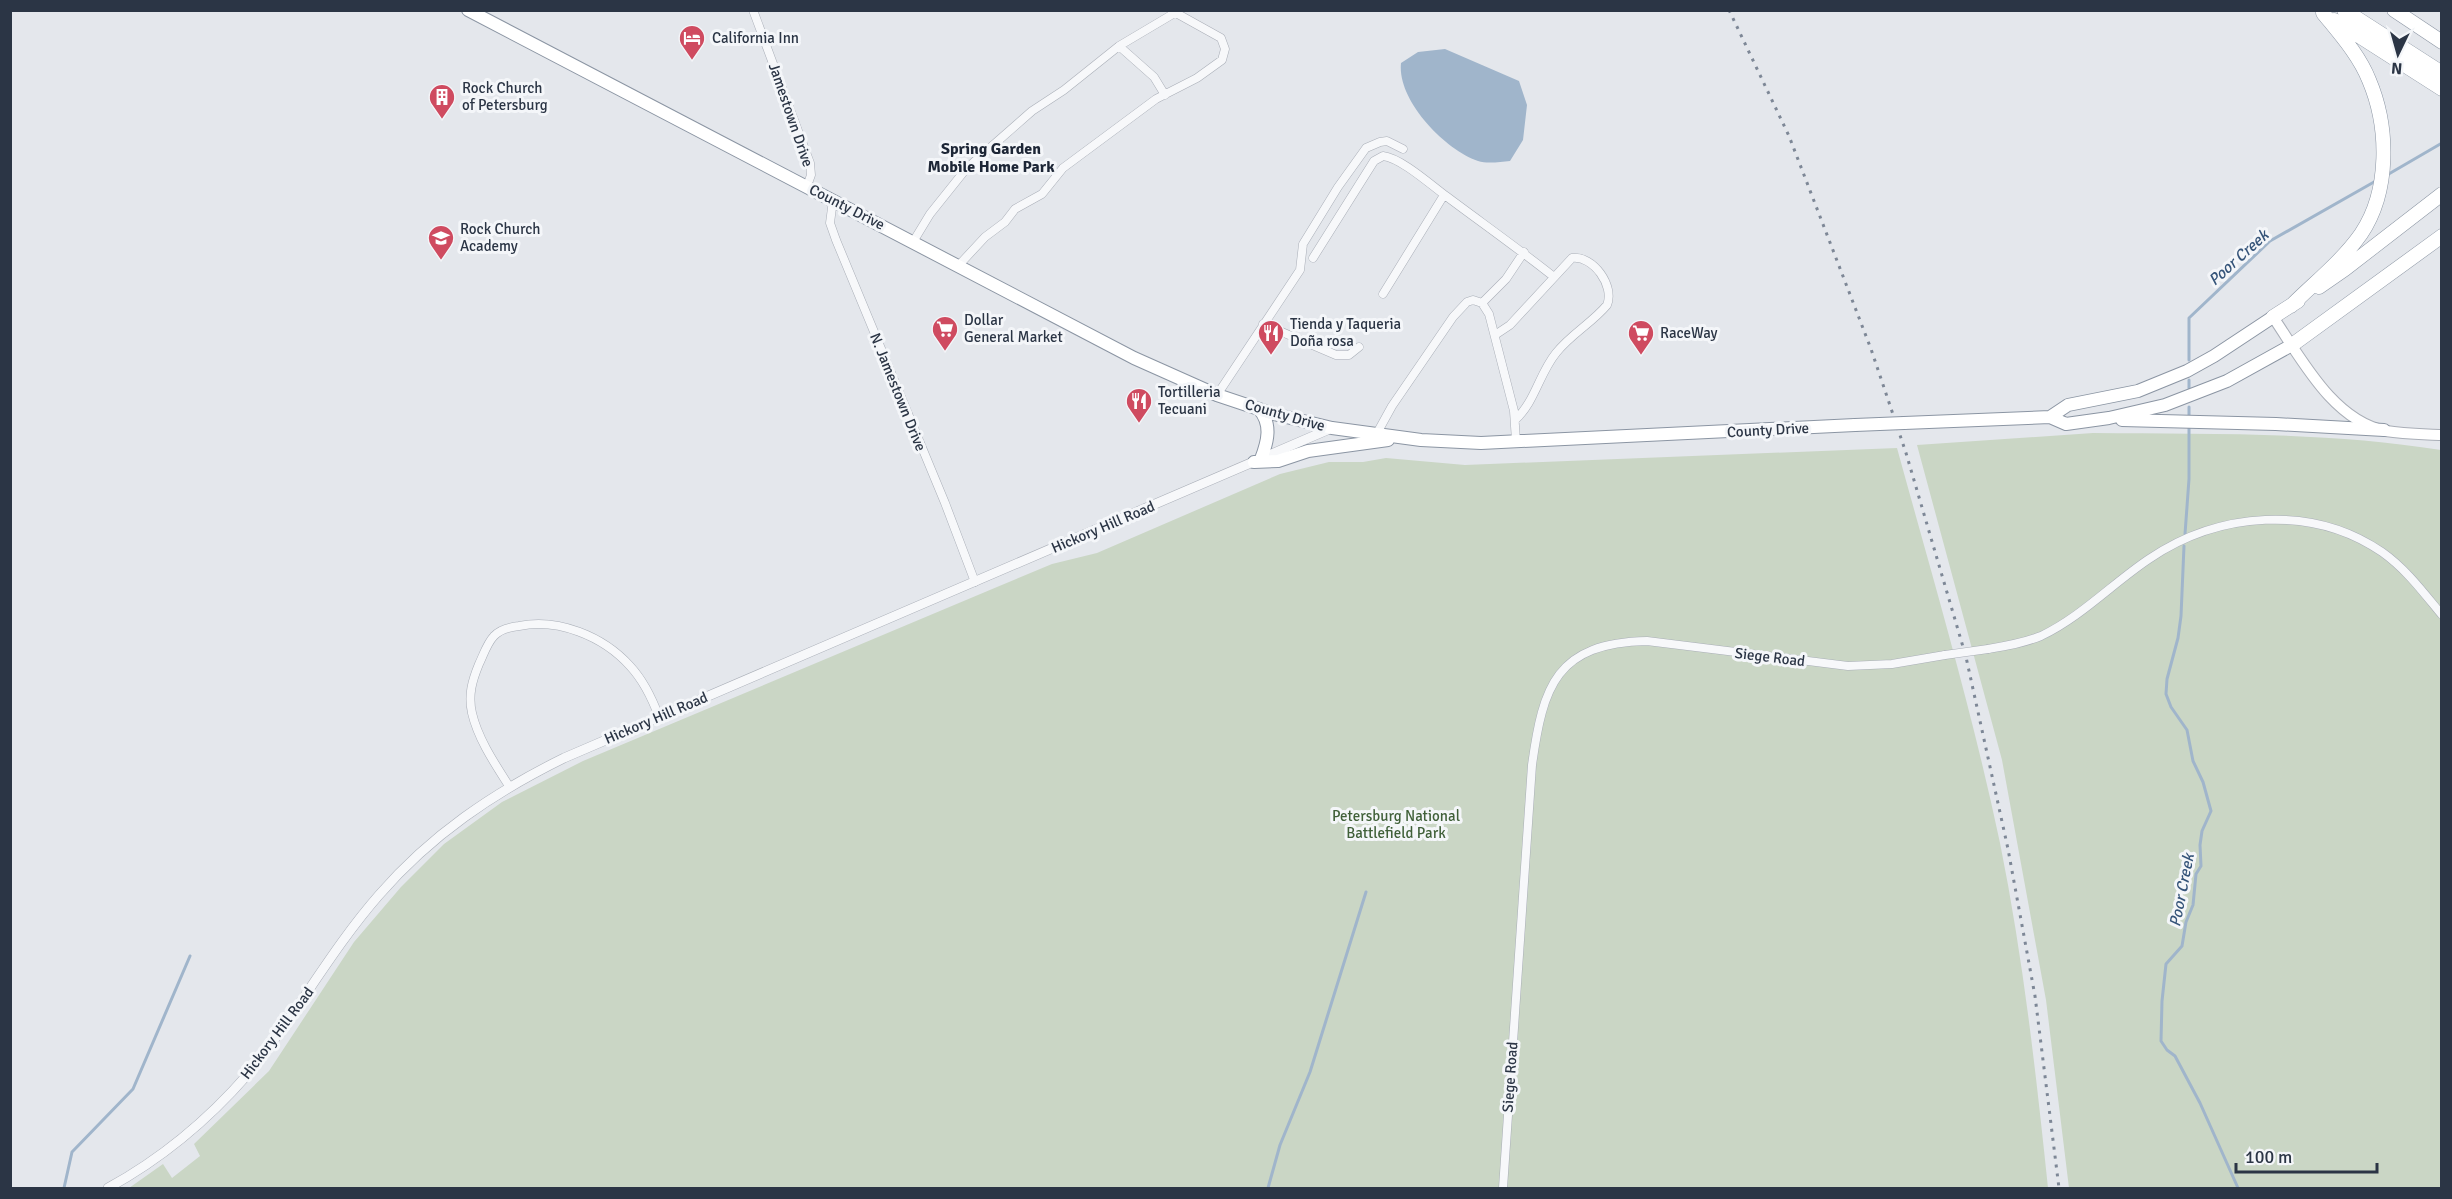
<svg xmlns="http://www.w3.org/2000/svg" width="2452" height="1199" viewBox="0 0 2452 1199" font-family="Signika,sans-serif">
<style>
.green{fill:#cad6c5}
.water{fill:#a0b5cb}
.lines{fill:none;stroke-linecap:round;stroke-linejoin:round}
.stream{stroke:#a0b5cb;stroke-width:3}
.minor-casing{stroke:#a9aeb7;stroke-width:9}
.tertiary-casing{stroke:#a9aeb7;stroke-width:10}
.secondary-casing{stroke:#a9aeb7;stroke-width:12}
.trunk-casing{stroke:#8b95a3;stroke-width:14}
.motorway-casing{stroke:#8b95a3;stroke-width:15}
.minor{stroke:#f7f8fa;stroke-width:8}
.tertiary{stroke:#f7f8fa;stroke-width:9}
.secondary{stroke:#fff;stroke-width:10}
.trunk{stroke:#fff;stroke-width:12}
.motorway{stroke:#fff;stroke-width:14}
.rail{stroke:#7d8796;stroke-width:3;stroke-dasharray:3 6;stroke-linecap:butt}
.minor-bridge-casing{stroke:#a9aeb7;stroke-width:9;stroke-linecap:butt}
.trunk-bridge-casing{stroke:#8b95a3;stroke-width:14;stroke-linecap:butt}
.minor-bridge{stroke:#f7f8fa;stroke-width:8}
.trunk-bridge{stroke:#fff;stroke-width:12}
.labels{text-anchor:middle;stroke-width:6;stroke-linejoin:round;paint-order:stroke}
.poi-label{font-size:15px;fill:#2b3545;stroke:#f4f6f9;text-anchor:start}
.street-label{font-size:15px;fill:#2b3545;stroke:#f4f6f9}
.park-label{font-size:15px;fill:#406039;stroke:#f4f6f9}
.neighbourhood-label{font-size:16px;font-weight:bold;fill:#1d2636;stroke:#f4f6f9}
.water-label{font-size:16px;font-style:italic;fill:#355479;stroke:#f4f6f9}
</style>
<rect width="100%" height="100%" fill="#e4e7ec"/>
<path class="green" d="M2093 433C2209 434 2327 432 2441 450V1188H2069L2046 1000 2002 760 1917 445Z
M1897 448C1933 579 1972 710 2000 843 2023 957 2036 1073 2048 1188H129L163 1164 172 1178 200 1156 194 1144 269 1071 354 942 401 887 444 844 502 802 583 761 997 587 1052 564 1097 553 1280 474 1329 462H1363L1386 458 1465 465Z"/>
<path class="water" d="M1445 49 1519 81 1527 105 1523 140 1510 161C1500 162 1487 164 1478 161 1444 149 1397 100 1401 63L1418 52Z"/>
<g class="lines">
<path class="stream" d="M2387 175 2442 143
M2189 360V318L2270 241 2374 182
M2189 380V388
M2189 417V407
M2185 534 2189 479V428
M2184 546 2181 616 2178 638 2167 679 2166 694 2171 707 2187 730 2193 761 2203 782 2211 811 2202 831 2200 845 2201 866 2196 874 2193 905 2186 922 2182 946 2166 964 2162 1001 2161 1041 2167 1050 2175 1056 2200 1103 2238 1188
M64 1188 72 1152 133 1089 190 956
M1268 1188 1280 1145 1310 1072 1366 892"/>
<g class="minor-casing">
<path id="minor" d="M753 10 810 163 811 175 807 186
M1119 46 1154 77 1165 95
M833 200 830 223 836 240 945 503 975 582
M913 242 930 214 966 169 1032 111 1064 90 1119 46 1178 11
M1313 258 1374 161 1383 156C1401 158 1431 185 1446 196 1482 223 1519 249 1554 277
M959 265 985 237 1005 222 1015 209 1042 194 1063 168 1156 99 1197 78 1222 60 1225 49 1221 38 1176 13
M1383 294 1444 195
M1482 303 1506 279 1524 252
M1263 324 1336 355H1349L1359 347
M1495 335 1510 325 1572 258C1593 255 1615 286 1607 305 1592 323 1571 334 1556 353 1539 374 1535 402 1515 420
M1217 395 1300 270 1303 244 1338 187 1366 148 1380 142 1387 141 1403 149
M1376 435 1392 406 1453 317 1467 302 1473 300 1482 303 1489 314 1514 411 1516 441
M1988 649C2006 646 2024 643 2041 636 2081 617 2113 583 2149 559 2218 512 2312 504 2382 552 2406 569 2423 592 2442 615
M509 786C495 764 478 739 472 713 468 695 472 681 479 664 483 656 487 643 494 636 500 629 510 627 519 626 558 618 603 636 630 666 643 680 652 698 659 717
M1503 1188 1532 765C1543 686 1556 643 1647 641L1848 666 1892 664 1945 655"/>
</g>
<g class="tertiary-casing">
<path id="tertiary" d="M108 1188C161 1159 208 1120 248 1074 295 1017 330 951 379 895 431 835 493 793 564 758L1332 428"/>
</g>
<g class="secondary-casing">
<path id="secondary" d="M2273 317C2301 358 2333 421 2386 431 2404 434 2423 434 2442 435"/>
</g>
<g class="trunk-casing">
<path id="trunk" d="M468 10 1134 358 1217 395 1274 414 1332 428 1421 440 1481 443 1855 425
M1259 409C1272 424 1268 441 1261 459
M2050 417 2068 405 2138 391 2187 371 2214 356 2273 317
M2122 420 2276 424 2384 430
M1904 423 2050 417 2066 424 2109 418 2165 405 2227 381 2292 345
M1254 462 1278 461 1308 451 1388 440"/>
</g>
<g class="motorway-casing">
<path id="motorway" d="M2344 10 2442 73
M2394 10 2442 42
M2334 20 2442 89
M2319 287 2345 269 2442 194
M2291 306C2314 283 2342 261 2361 234 2390 191 2389 127 2369 80 2359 55 2340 34 2323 13
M2273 317 2298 301
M2292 345 2442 236"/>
</g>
<use href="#minor" class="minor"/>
<use href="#tertiary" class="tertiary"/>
<use href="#secondary" class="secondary"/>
<use href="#trunk" class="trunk"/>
<use href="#motorway" class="motorway"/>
<path class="rail" d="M1729 10 1789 136 1871 349 1906 453 1966 657 2008 849 2035 996 2059 1188"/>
<g class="minor-bridge-casing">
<path id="minor-bridge" d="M1945 655 1988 649"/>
</g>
<g class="trunk-bridge-casing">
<path id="trunk-bridge" d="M1855 425 1904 423"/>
</g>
<use href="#minor-bridge" class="minor-bridge"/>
<use href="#trunk-bridge" class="trunk-bridge"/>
</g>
<defs>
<g id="hotel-pin" transform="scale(1.35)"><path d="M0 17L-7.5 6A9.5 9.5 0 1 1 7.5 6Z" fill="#cf4b60" stroke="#f4f6f9"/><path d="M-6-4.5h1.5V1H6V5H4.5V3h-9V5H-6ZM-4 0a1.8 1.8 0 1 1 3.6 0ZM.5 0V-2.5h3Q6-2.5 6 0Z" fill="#fff"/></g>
<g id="building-pin" transform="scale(1.35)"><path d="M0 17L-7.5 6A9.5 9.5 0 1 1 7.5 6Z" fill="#cf4b60" stroke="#f4f6f9"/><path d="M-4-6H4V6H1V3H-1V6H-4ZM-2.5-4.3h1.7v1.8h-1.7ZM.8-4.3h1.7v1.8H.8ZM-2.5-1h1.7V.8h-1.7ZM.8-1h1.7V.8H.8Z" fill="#fff"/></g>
<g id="school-pin" transform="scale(1.35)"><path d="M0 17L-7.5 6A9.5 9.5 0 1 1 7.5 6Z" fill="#cf4b60" stroke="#f4f6f9"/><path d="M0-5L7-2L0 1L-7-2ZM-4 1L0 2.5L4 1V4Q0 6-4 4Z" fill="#fff"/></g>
<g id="supermarket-pin" transform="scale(1.35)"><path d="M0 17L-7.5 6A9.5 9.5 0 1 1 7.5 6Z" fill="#cf4b60" stroke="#f4f6f9"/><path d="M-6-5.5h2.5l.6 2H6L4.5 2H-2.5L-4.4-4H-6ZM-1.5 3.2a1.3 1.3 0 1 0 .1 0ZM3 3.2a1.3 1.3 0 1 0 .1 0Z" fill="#fff"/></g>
<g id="restaurant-pin" transform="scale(1.35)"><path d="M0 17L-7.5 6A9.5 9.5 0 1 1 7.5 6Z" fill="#cf4b60" stroke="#f4f6f9"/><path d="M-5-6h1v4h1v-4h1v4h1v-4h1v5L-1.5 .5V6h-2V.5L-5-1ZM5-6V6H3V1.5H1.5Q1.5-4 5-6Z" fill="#fff"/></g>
</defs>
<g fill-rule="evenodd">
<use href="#hotel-pin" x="692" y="38"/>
<use href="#building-pin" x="442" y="97"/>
<use href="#school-pin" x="441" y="238"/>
<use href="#supermarket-pin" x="945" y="329"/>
<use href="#restaurant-pin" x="1271" y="333"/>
<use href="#supermarket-pin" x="1641" y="333"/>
<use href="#restaurant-pin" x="1139" y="401"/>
</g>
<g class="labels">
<g class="poi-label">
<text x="712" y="43">California Inn</text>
<text x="462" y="93">Rock Church<tspan x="462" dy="17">of Petersburg</tspan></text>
<text x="460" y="234">Rock Church<tspan x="460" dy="17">Academy</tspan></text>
<text x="964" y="325">Dollar<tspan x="964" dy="17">General Market</tspan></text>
<text x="1290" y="329">Tienda y Taqueria<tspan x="1290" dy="17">Doña rosa</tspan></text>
<text x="1660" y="338">RaceWay</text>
<text x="1158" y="397">Tortilleria<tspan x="1158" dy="17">Tecuani</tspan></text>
</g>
<g class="street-label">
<text transform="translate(791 115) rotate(71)" y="5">Jamestown Drive</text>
<text transform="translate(847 207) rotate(27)" y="5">County Drive</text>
<text transform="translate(898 392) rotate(68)" y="5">N. Jamestown Drive</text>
<text transform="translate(1285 415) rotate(16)" y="5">County Drive</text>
<text transform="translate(1768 430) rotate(-3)" y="5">County Drive</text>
<text transform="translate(1103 527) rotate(-23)" y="5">Hickory Hill Road</text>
<text transform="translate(1770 657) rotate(7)" y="5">Siege Road</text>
<text transform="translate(656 718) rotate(-23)" y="5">Hickory Hill Road</text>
<text transform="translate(277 1033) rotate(-53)" y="5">Hickory Hill Road</text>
<text transform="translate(1510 1077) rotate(-86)" y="5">Siege Road</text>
</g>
<g class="park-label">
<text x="1396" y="821">Petersburg National<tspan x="1396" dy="17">Battlefield Park</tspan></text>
</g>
<g class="neighbourhood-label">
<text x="991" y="154">Spring Garden<tspan x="991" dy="18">Mobile Home Park</tspan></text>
</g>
<g class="water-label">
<text transform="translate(2238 257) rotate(-42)" y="6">Poor Creek</text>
<text transform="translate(2181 890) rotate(-79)" y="6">Poor Creek</text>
</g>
</g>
<rect width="2452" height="1199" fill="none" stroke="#2b3545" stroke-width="24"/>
<g transform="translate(2398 54) rotate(185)" stroke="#f4f6f9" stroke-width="4.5" paint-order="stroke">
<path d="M0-4.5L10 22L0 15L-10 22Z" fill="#2b3545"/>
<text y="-9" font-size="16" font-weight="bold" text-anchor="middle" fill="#2b3545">N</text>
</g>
<path d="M2236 1163v9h141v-9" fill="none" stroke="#2b3545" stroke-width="3"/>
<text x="2245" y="1163" font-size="18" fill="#2b3545" stroke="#f4f6f9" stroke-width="4.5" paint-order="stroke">100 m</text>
</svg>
